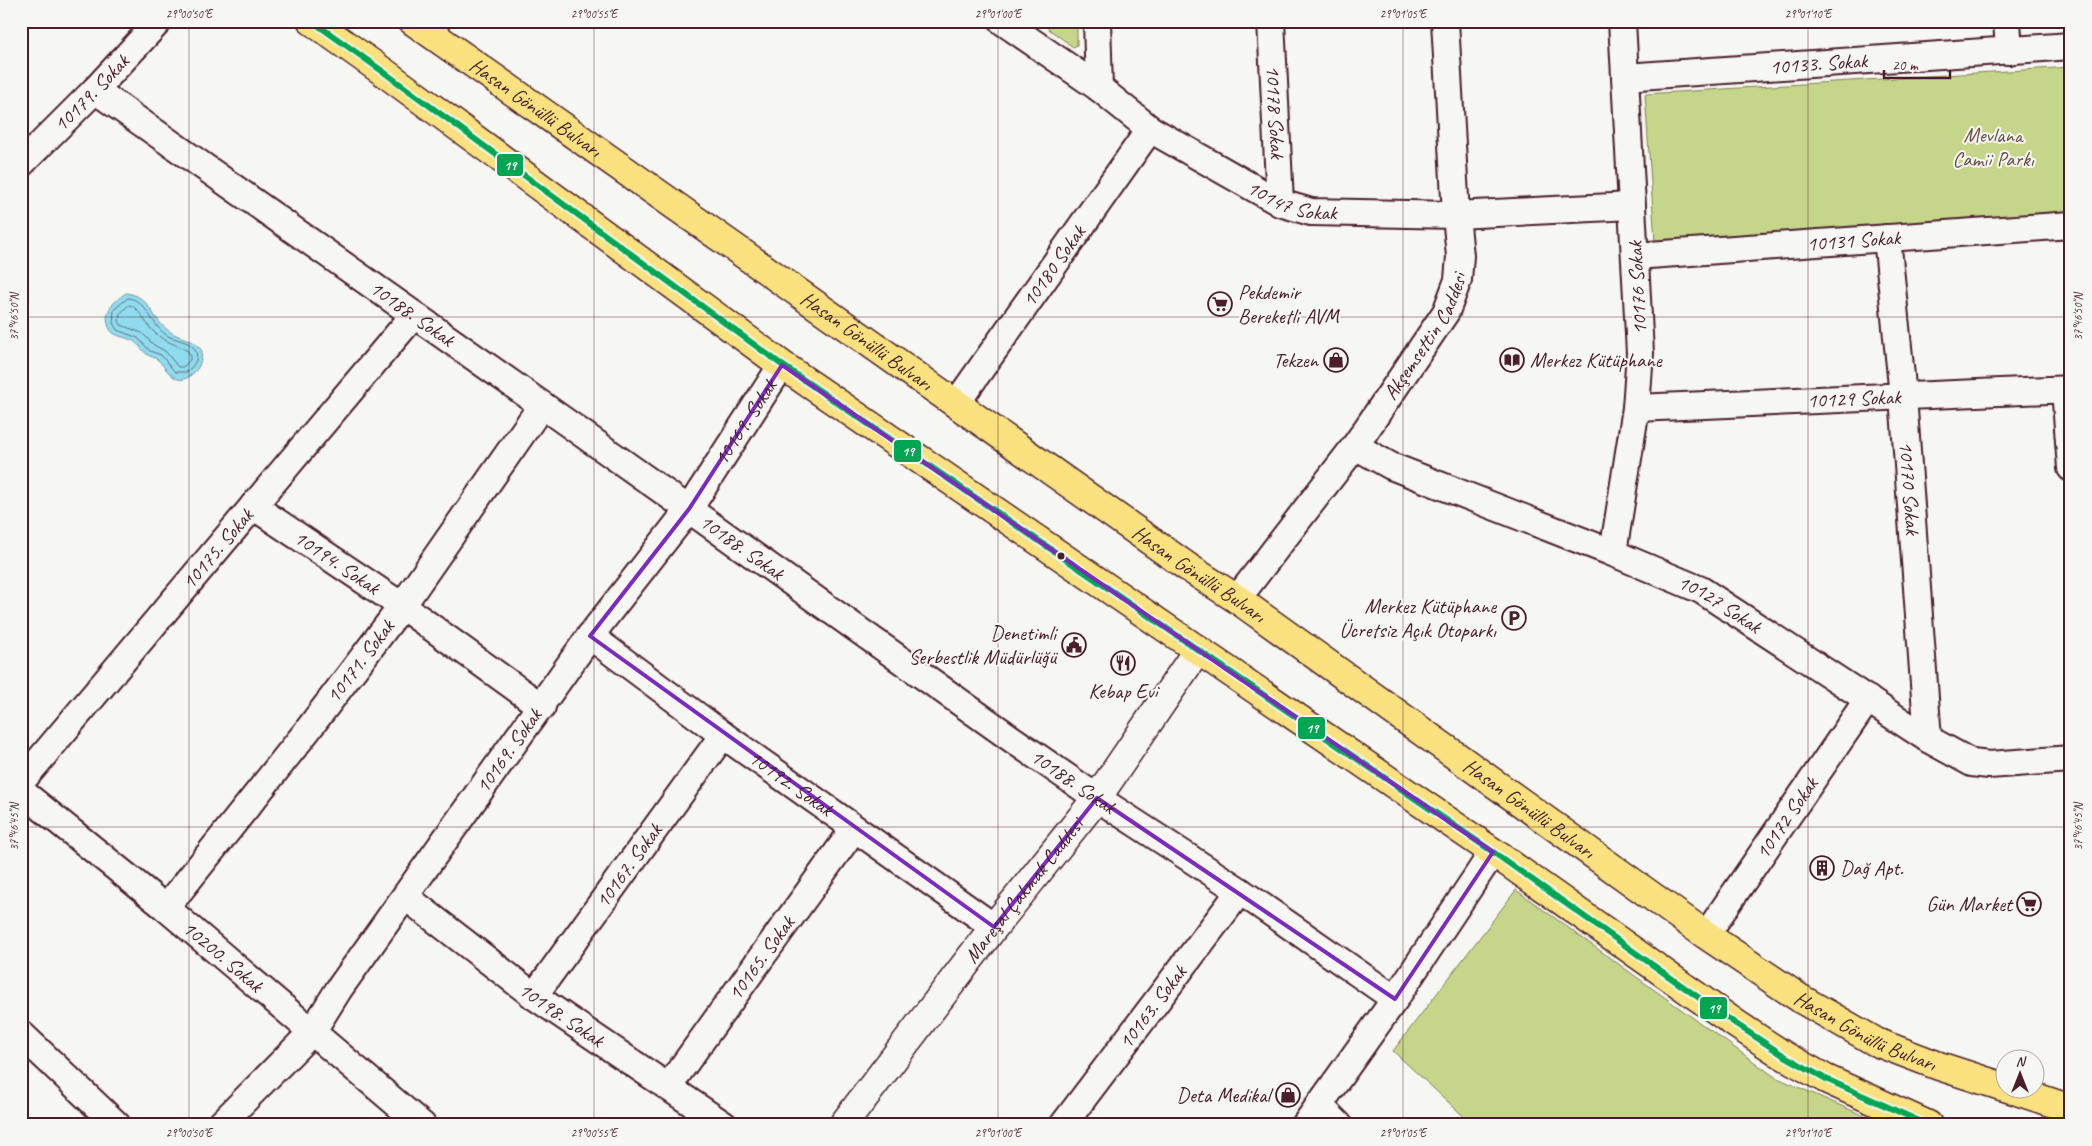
<svg xmlns="http://www.w3.org/2000/svg" width="2092" height="1146" viewBox="0 0 2092 1146" font-family="Caveat,sans-serif">
<style>
.green{fill:#c5d68a;stroke:#887a5a}
.water{fill:#8fdcef;stroke:#7390a1}
.lines{fill:none;stroke-linecap:round;stroke-linejoin:round}
.shore{stroke:#666b79;stroke-width:1}
.street-casing{stroke:#4a1f2b;stroke-width:30}
.secondary-casing{stroke:#4a1f2b;stroke-width:31}
.primary-casing{stroke:#4a1f2b;stroke-width:31}
.street{stroke:#f6f6f2;stroke-width:26}
.secondary{stroke:#f6f6f2;stroke-width:28}
.primary{stroke:#fae180;stroke-width:28}
.bus-1-casing{stroke:#f6f6f2;stroke-width:10}
.bus-1{stroke:#00a651;stroke-width:6}
.marked{fill:none;stroke:#7b2cbf;stroke-width:4;stroke-linejoin:round}
.ticks{fill:none;stroke:#4a1f2b;stroke-width:1;stroke-opacity:0.45}
.bus-dot{fill:#4a1f2b;stroke:#f6f6f2;stroke-width:2}
.labels{text-anchor:middle;stroke-width:4;stroke-linejoin:round;paint-order:stroke}
.street-label{font-size:21px;fill:#4a1f2b;stroke:#f6f6f2}
.park-label{font-size:21px;fill:#694d43;stroke:#f6f6f2}
.poi-label{font-size:21px;fill:#4a1f2b;stroke:#f6f6f2;text-anchor:end}
.line-badge{stroke:#f6f6f2;stroke-width:2}
.badge-label{font-size:14px;text-anchor:middle;font-weight:bold;fill:#fff}
.neatline{fill:none;stroke:#4a1f2b;stroke-width:2}
.ticks-label{font-size:12px;text-anchor:middle;fill:#4a1f2b}
</style>
<rect width="100%" height="100%" fill="#f6f6f2"/>
<filter id="ink" filterUnits="userSpaceOnUse"><feTurbulence type="fractalNoise" baseFrequency=".02" numOctaves="2"/><feDisplacementMap in="SourceGraphic" scale="10" xChannelSelector="R" yChannelSelector="G"/><feConvolveMatrix kernelMatrix="1 2 1 2 8 2 1 2 1" color-interpolation-filters="sRGB"/></filter>
<g filter="url(#ink)">
<path class="green" d="M1038 21H1077V45L1073 47Z
M2071 67V218L1655 242 1645 94Z
M1516 890 1775 1077 1885 1125H1473L1393 1051Z"/>
<path class="water" d="M126 293C151 296 150 318 169 331 182 340 191 336 202 351 201 362 200 368 191 375 176 388 167 369 158 360 156 358 152 357 148 355 143 352 140 345 135 342 124 335 111 338 108 324 104 309 116 300 126 293Z"/>
<g class="lines">
<path class="shore" d="M128 298C148 300 152 329 170 337 178 340 193 342 196 352 199 360 192 367 187 372H175L161 355 150 351 138 338 117 330 113 323 114 310Z
M129 305C140 307 145 324 153 331 164 342 176 344 188 351L190 355V360L183 367H178L165 351 154 345 142 333 121 325 119 321 120 314Z"/>
<g class="street-casing">
<g id="street">
<path id="s1" d="M1002 21 1099 88 1150 129 1280 203 1311 212 1456 215 1632 206"/>
<path d="M1097 21 1099 88"/>
<path id="s2" d="M1271 21 1280 203"/>
<path d="M2007 21 2009 51"/>
<path id="s3" d="M1625 77 2071 46"/>
<path id="s4" d="M95 90 542 405 1009 737 1097 798 1240 891 1395 999"/>
<path id="s5" d="M21 164 95 90 159 21"/>
<path id="s6" d="M1887 238 1903 396 1928 739"/>
<path id="s7" d="M1635 256 2071 225"/>
<path d="M2065 389 2071 468"/>
<path id="s8" d="M956 404 1150 129"/>
<path id="s9" d="M1636 408 2071 389"/>
<path id="s10" d="M1355 446 1391 466 1613 553 1701 590 1928 739 1972 763 1989 765 2071 759"/>
<path id="s11" d="M253 506 402 606 542 707"/>
<path d="M1613 553 1636 408 1640 353 1622 21"/>
<path id="s12" d="M1237 599 1355 446 1446 312 1458 280 1460 256 1456 215 1445 21"/>
<path id="s13" d="M590 636 723 735 994 927"/>
<path id="s14" d="M21 782 414 315"/>
<path id="s15" d="M21 791 166 908 422 1125"/>
<path id="s16" d="M406 897 534 996 724 1125"/>
<path id="s17" d="M166 908 307 731 402 606 542 405"/>
<path id="s18" d="M1706 935 1868 699"/>
<path id="s19" d="M534 996 723 735"/>
<path d="M21 1034 117 1125"/>
<path id="s20" d="M668 1087 854 829"/>
<path d="M1319 1105 1339 1125"/>
<path id="s21" d="M220 1125 312 1032 339 989 590 636 689 509 782 365"/>
<path id="s22" d="M1063 1125 1240 891"/>
<path d="M1305 1125 1395 999 1493 852"/>
</g>
</g>
<g class="secondary-casing">
<g id="secondary">
<path id="s23" d="M843 1125 994 927 1097 798 1197 651"/>
</g>
</g>
<g class="primary-casing">
<g id="primary">
<path d="M312 21 385 73 782 365 1493 852 1736 1024 1783 1055 1826 1079 1928 1125"/>
<path id="s24" d="M413 21 1189 568 1237 599 1706 935 1801 999 1876 1042 1939 1066 2004 1087"/>
<path d="M2008 1088 2071 1109"/>
</g>
</g>
<use href="#street" class="street"/>
<use href="#secondary" class="secondary"/>
<use href="#primary" class="primary"/>
<g class="bus-1-casing">
<path id="bus-1" d="M312 21 385 73 782 365 1493 852 1736 1024 1783 1055 1826 1079 1928 1125"/>
</g>
<use href="#bus-1" class="bus-1"/>
</g>
</g>
<path class="marked" d="M782 365 1493 852 1395 999 1097 798 994 927 590 636 689 509Z"/>
<path class="ticks" d="M189 21V1125M594 21V1125M998 21V1125M1403 21V1125M1808 21V1125M21 317H2071M21 827H2071"/>
<defs>
<g id="supermarket-ring" transform="scale(1.25)"><circle r="9.5" fill="#f6f6f2" stroke="#4a1f2b" stroke-width="1.5"/><path d="M-6-5.5h2.5l.6 2H6L4.5 2H-2.5L-4.4-4H-6ZM-1.5 3.2a1.3 1.3 0 1 0 .1 0ZM3 3.2a1.3 1.3 0 1 0 .1 0Z" fill="#4a1f2b"/></g>
<g id="shop-ring" transform="scale(1.25)"><circle r="9.5" fill="#f6f6f2" stroke="#4a1f2b" stroke-width="1.5"/><path d="M-5-2.5h2.3a2.7 3.5 0 0 1 5.4 0H5L5.5 6h-11ZM-1.5-2.5h3a1.5 2.3 0 0 0-3 0Z" fill="#4a1f2b"/></g>
<g id="library-ring" transform="scale(1.25)"><circle r="9.5" fill="#f6f6f2" stroke="#4a1f2b" stroke-width="1.5"/><path d="M-6-4Q-3-5.5-.7-3.5V5Q-3 3-6 4ZM6-4Q3-5.5 .7-3.5V5Q3 3 6 4Z" fill="#4a1f2b"/></g>
<g id="parking-ring" transform="scale(1.25)"><circle r="9.5" fill="#f6f6f2" stroke="#4a1f2b" stroke-width="1.5"/><path d="M-3.5-5.5H1a3.5 3.5 0 0 1 0 7H-1V5.5H-3.5ZM-1-3.4V-.6H.8a1.4 1.4 0 0 0 0-2.8Z" fill="#4a1f2b"/></g>
<g id="civic-ring" transform="scale(1.25)"><circle r="9.5" fill="#f6f6f2" stroke="#4a1f2b" stroke-width="1.5"/><path d="M-.6-6.5H3V-4.5H.6V-3L4-1V1h2V6H-6V1h2V-1L-.6-3ZM-1.2 2.5V6h2.4V2.5Z" fill="#4a1f2b"/></g>
<g id="restaurant-ring" transform="scale(1.25)"><circle r="9.5" fill="#f6f6f2" stroke="#4a1f2b" stroke-width="1.5"/><path d="M-5-6h1v4h1v-4h1v4h1v-4h1v5L-1.5 .5V6h-2V.5L-5-1ZM5-6V6H3V1.5H1.5Q1.5-4 5-6Z" fill="#4a1f2b"/></g>
<g id="building-ring" transform="scale(1.25)"><circle r="9.5" fill="#f6f6f2" stroke="#4a1f2b" stroke-width="1.5"/><path d="M-4-6H4V6H1V3H-1V6H-4ZM-2.5-4.3h1.7v1.8h-1.7ZM.8-4.3h1.7v1.8H.8ZM-2.5-1h1.7V.8h-1.7ZM.8-1h1.7V.8H.8Z" fill="#4a1f2b"/></g>
</defs>
<g fill-rule="evenodd">
<use href="#supermarket-ring" x="1220" y="304"/>
<use href="#shop-ring" x="1336" y="360"/>
<use href="#library-ring" x="1512" y="360"/>
<use href="#parking-ring" x="1514" y="618"/>
<use href="#civic-ring" x="1074" y="645"/>
<use href="#restaurant-ring" x="1123" y="663"/>
<use href="#building-ring" x="1822" y="868"/>
<use href="#supermarket-ring" x="2029" y="904"/>
<use href="#shop-ring" x="1288" y="1095"/>
</g>
<circle class="bus-dot" cx="1061" cy="556" r="4.5"/>
<g class="labels">
<g class="street-label">
<text dy="7" stroke="none"><textPath href="#s3" startOffset="194">10133. Sokak</textPath></text>
<text dy="7" stroke="none"><textPath href="#s5" startOffset="100">10179. Sokak</textPath></text>
<text dy="7" stroke="none"><textPath href="#s24" startOffset="150">Hasan Gönüllü Bulvarı</textPath></text>
<text dy="7" stroke="none"><textPath href="#s2" startOffset="91">10178 Sokak</textPath></text>
<text dy="7" stroke="none"><textPath href="#s1" startOffset="344">10147 Sokak</textPath></text>
<text dy="7" stroke="none"><textPath href="#s7" startOffset="219">10131 Sokak</textPath></text>
<text dy="7" stroke="none"><textPath href="#s8" startOffset="169">10180 Sokak</textPath></text>
<text transform="translate(1637 288) rotate(-93)" y="7">10176 Sokak</text>
<text dy="7" stroke="none"><textPath href="#s4" startOffset="388">10188. Sokak</textPath></text>
<text dy="7" stroke="none"><textPath href="#s12" startOffset="324">Akşemsettin Caddesi</textPath></text>
<text dy="7" stroke="none"><textPath href="#s24" startOffset="555">Hasan Gönüllü Bulvarı</textPath></text>
<text dy="7" stroke="none"><textPath href="#s9" startOffset="218">10129 Sokak</textPath></text>
<text dy="7" stroke="none"><textPath href="#s21" startOffset="879">10169. Sokak</textPath></text>
<text dy="7" stroke="none"><textPath href="#s6" startOffset="251">10170 Sokak</textPath></text>
<text dy="7" stroke="none"><textPath href="#s14" startOffset="305">10175. Sokak</textPath></text>
<text dy="7" stroke="none"><textPath href="#s4" startOffset="792">10188. Sokak</textPath></text>
<text dy="7" stroke="none"><textPath href="#s11" startOffset="101">10194. Sokak</textPath></text>
<text dy="7" stroke="none"><textPath href="#s24" startOffset="961">Hasan Gönüllü Bulvarı</textPath></text>
<text dy="7" stroke="none"><textPath href="#s10" startOffset="398">10127 Sokak</textPath></text>
<text dy="7" stroke="none"><textPath href="#s17" startOffset="314">10171. Sokak</textPath></text>
<text dy="7" stroke="none"><textPath href="#s21" startOffset="474">10169. Sokak</textPath></text>
<text dy="7" stroke="none"><textPath href="#s4" startOffset="1198">10188. Sokak</textPath></text>
<text dy="7" stroke="none"><textPath href="#s13" startOffset="249">10192. Sokak</textPath></text>
<text dy="7" stroke="none"><textPath href="#s24" startOffset="1366">Hasan Gönüllü Bulvarı</textPath></text>
<text dy="7" stroke="none"><textPath href="#s18" startOffset="142">10172 Sokak</textPath></text>
<text dy="7" stroke="none"><textPath href="#s19" startOffset="161">10167. Sokak</textPath></text>
<text dy="7" stroke="none"><textPath href="#s23" startOffset="296">Mareşal Çakmak Caddesi</textPath></text>
<text dy="7" stroke="none"><textPath href="#s15" startOffset="261">10200. Sokak</textPath></text>
<text dy="7" stroke="none"><textPath href="#s20" startOffset="159">10165. Sokak</textPath></text>
<text dy="7" stroke="none"><textPath href="#s22" startOffset="148">10163. Sokak</textPath></text>
<text dy="7" stroke="none"><textPath href="#s16" startOffset="195">10198. Sokak</textPath></text>
<text dy="7" stroke="none"><textPath href="#s24" startOffset="1770">Hasan Gönüllü Bulvarı</textPath></text>
</g>
<g class="park-label">
<text x="1993" y="142">Mevlana<tspan x="1993" dy="24">Camii Parkı</tspan></text>
</g>
<g class="poi-label">
<text x="1238" y="299" text-anchor="start">Pekdemir<tspan x="1238" dy="24">Bereketli AVM</tspan></text>
<text x="1318" y="367">Tekzen</text>
<text x="1530" y="367" text-anchor="start">Merkez Kütüphane</text>
<text x="1496" y="613">Merkez Kütüphane<tspan x="1496" dy="24">Ücretsiz Açık Otoparkı</tspan></text>
<text x="1056" y="640">Denetimli<tspan x="1056" dy="24">Serbestlik Müdürlüğü</tspan></text>
<text x="1123" y="698" text-anchor="middle">Kebap Evi</text>
<text x="1840" y="875" text-anchor="start">Dağ Apt.</text>
<text x="2012" y="911">Gün Market</text>
<text x="1270" y="1102">Deta Medikal</text>
</g>
</g>
<g class="line-badge">
<rect x="496" y="153" width="28" height="24" rx="5" fill="#00a651"/>
<rect x="893" y="439" width="29" height="24" rx="5" fill="#00a651"/>
<rect x="1297" y="716" width="29" height="24" rx="5" fill="#00a651"/>
<rect x="1699" y="996" width="29" height="24" rx="5" fill="#00a651"/>
</g>
<g class="badge-label">
<text x="510" y="170">19</text>
<text x="908" y="456">19</text>
<text x="1312" y="733">19</text>
<text x="1714" y="1013">19</text>
</g>
<rect width="2092" height="1146" fill="none" stroke="#f6f6f2" stroke-width="55"/>
<g transform="translate(2020 1074)"><circle r="24" fill="#f6f6f2" stroke="#b1a0a2"/>
<path d="M0-4L9 19L0 12L-9 19Z" fill="#4a1f2b"/>
<text y="-8" font-size="14" font-weight="bold" text-anchor="middle" fill="#4a1f2b">N</text>
</g>
<path d="M1884 70v8h66v-8" fill="none" stroke="#4a1f2b" stroke-width="2.5"/>
<text x="1892" y="70" font-size="15" fill="#4a1f2b" stroke="#f6f6f2" stroke-width="4" paint-order="stroke">20 m</text>
<rect x="28" y="28" width="2036" height="1090" class="neatline"/>
<g class="ticks-label">
<text x="189" y="18">29°00'50"E</text>
<text x="594" y="18">29°00'55"E</text>
<text x="998" y="18">29°01'00"E</text>
<text x="1403" y="18">29°01'05"E</text>
<text x="1808" y="18">29°01'10"E</text>
<text transform="translate(14 317) rotate(-90)" y="4">37°46'50"N</text>
<text transform="translate(2078 317) rotate(-90)" y="4">37°46'50"N</text>
<text transform="translate(14 827) rotate(-90)" y="4">37°46'45"N</text>
<text transform="translate(2078 827) rotate(-90)" y="4">37°46'45"N</text>
<text x="189" y="1137">29°00'50"E</text>
<text x="594" y="1137">29°00'55"E</text>
<text x="998" y="1137">29°01'00"E</text>
<text x="1403" y="1137">29°01'05"E</text>
<text x="1808" y="1137">29°01'10"E</text>
</g>
</svg>
